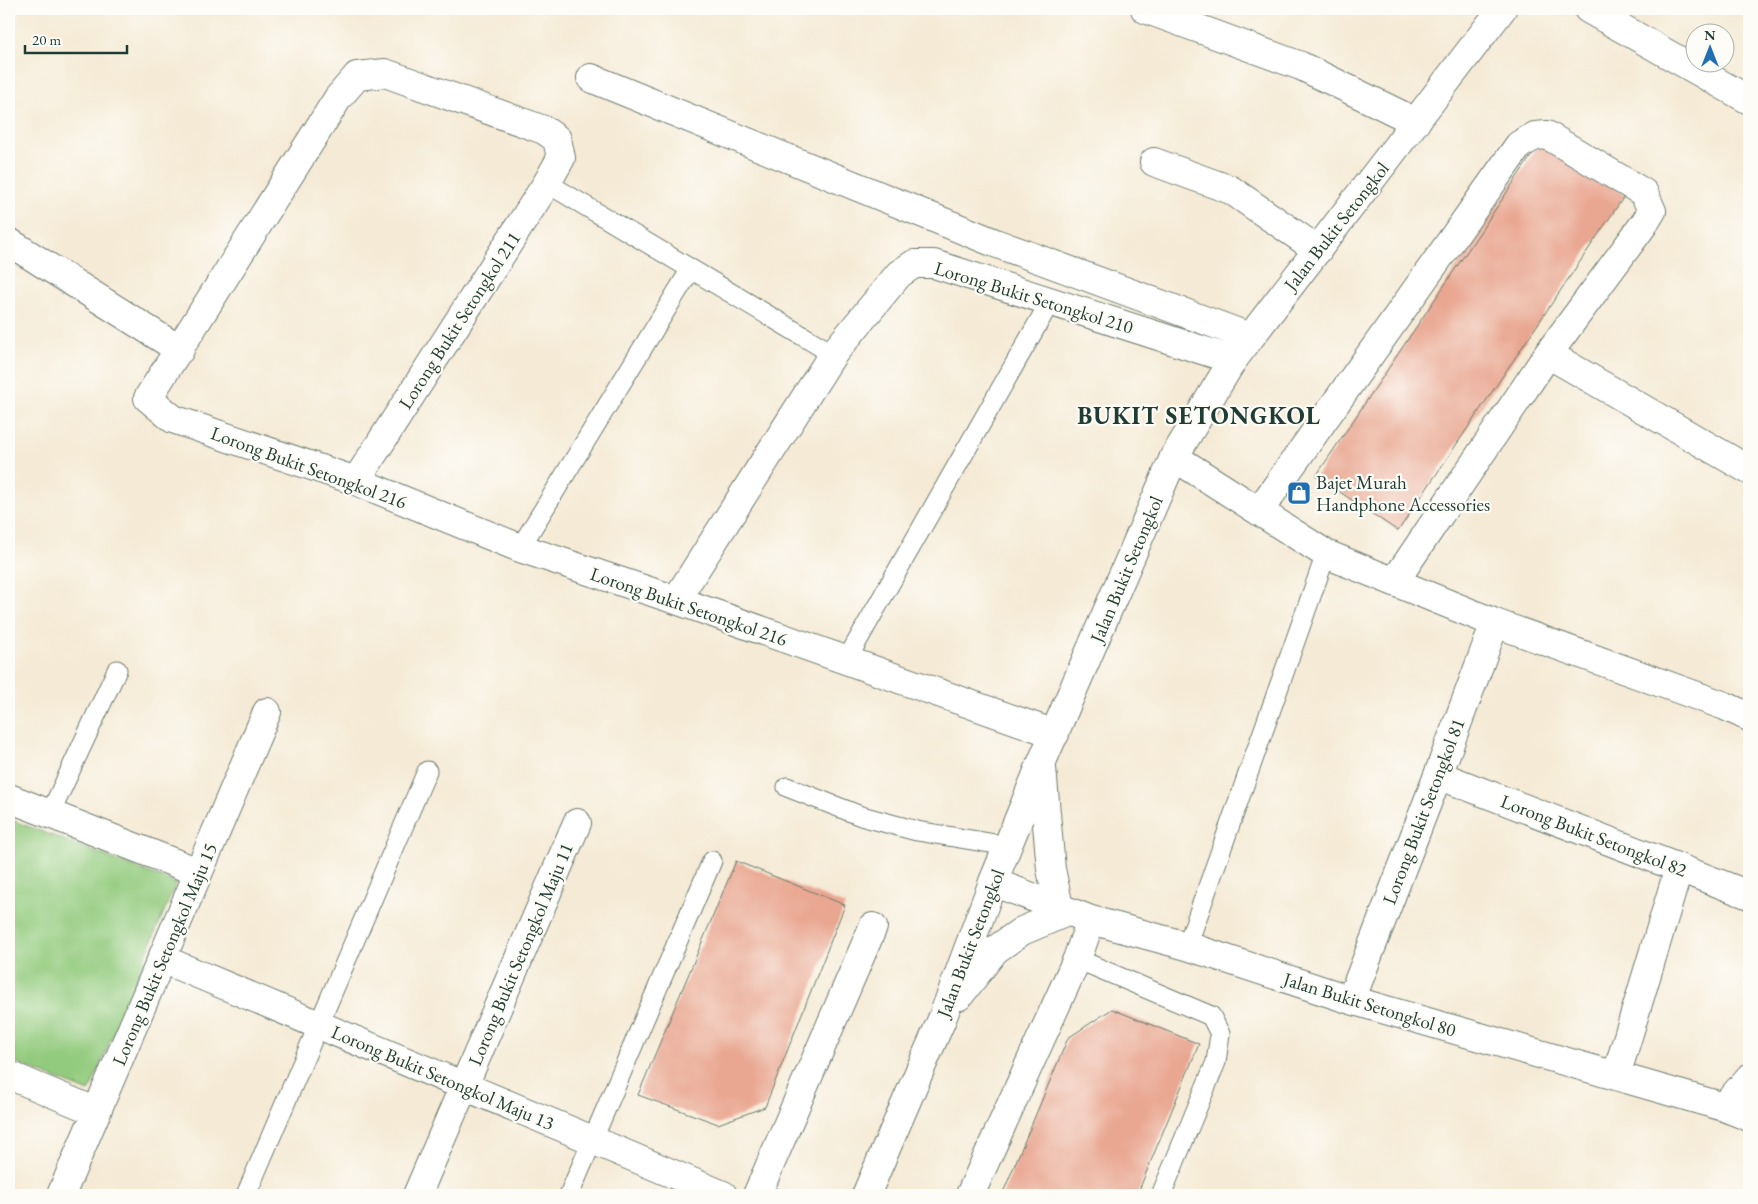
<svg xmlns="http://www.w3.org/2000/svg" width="1758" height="1204" viewBox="0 0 1758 1204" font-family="'EB Garamond',serif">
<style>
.green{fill:#93cb7e;stroke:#598459}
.building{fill:#e9a690}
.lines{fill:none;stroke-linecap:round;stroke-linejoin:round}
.service-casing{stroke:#6a7a6c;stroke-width:21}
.minor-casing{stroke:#6a7a6c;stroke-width:30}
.tertiary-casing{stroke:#6a7a6c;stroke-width:30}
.service{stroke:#fff;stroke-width:19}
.minor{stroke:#fff;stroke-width:28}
.tertiary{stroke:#fff;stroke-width:28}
.labels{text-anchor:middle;stroke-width:4.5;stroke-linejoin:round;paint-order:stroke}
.street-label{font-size:19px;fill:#1f3d34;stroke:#fdfcf7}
.poi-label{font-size:19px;fill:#1f3d34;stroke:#fdfcf7;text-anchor:start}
.district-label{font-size:24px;font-weight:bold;letter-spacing:1px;fill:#1f3d34;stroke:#fdfcf7}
</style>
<rect width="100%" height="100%" fill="#fdfcf7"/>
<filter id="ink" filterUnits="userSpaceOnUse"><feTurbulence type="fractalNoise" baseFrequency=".02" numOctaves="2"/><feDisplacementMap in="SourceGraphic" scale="10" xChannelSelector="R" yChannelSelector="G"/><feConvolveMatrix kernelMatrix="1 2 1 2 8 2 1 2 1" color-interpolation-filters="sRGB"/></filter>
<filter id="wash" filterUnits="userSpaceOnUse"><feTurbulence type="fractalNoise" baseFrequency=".0096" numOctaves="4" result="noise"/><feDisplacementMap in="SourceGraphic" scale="20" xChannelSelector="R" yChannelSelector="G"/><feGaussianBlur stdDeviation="1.12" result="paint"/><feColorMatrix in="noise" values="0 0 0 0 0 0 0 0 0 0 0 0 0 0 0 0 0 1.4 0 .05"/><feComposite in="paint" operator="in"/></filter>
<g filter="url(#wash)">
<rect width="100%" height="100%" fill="#f5ead5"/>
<path class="green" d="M9 819 176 883 89 1092 9 1060Z"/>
<g id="blocks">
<path class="building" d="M1542 140 1625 195 1398 531 1316 476Z
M736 861 845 905 765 1107 718 1124 638 1095Z
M1112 1009 1199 1044 1137 1195H1002L1068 1038Z"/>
</g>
</g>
<g filter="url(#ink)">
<use href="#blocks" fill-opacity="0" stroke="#6a7a6c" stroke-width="1"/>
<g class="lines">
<g class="service-casing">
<path id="service" d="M547 183 833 354
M520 548 691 269
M846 661 1050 302
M787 787 861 816 917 831 1008 846
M50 814 117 670
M1187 946 1326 554
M1077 959 1211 1016 1220 1034 1216 1062 1161 1195
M246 1195 427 771
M569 1195 712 861"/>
</g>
<g class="minor-casing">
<path id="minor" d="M1145 9 1301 66 1416 122
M1588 9 1749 100
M591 78 995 243 1250 337
M1154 162 1231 190 1318 250
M9 242 180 350
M1548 354 1749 470
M1174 457 1326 554 1495 623 1725 706 1749 717
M356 481 547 183 561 158 557 139 544 130 385 73 357 76 338 98 148 398 173 419 356 481 520 548 676 600 1055 734
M1259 511 1519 145 1535 136 1547 135 1644 193 1652 211 1644 224 1548 354 1395 581
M676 600 833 354 899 274 914 264H934L1233 360
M1438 775 1749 895
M9 798 198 872
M993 882 1091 920 1187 946 1351 1000 1724 1107 1749 1117
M162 959 723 1195
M1351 1000 1438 775 1495 623
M9 1075 97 1112
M1616 1076 1679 868
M1724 1107 1749 1078
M61 1195 267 712
M417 1195 577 823
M757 1195 873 927
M970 1195 1077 959 1091 920"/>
</g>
<g class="tertiary-casing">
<path id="tertiary" d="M1042 768 1051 869 1059 907
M959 996 995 950 1022 931 1067 912
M866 1195 942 1019 993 882 1041 764 1174 457 1233 360 1502 9"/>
</g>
<use href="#service" class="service"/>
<use href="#minor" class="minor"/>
<use href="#tertiary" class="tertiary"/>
</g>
</g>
<defs>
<g id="shop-square" transform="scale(1.25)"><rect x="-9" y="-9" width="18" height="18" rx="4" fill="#1f6fb2" stroke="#fdfcf7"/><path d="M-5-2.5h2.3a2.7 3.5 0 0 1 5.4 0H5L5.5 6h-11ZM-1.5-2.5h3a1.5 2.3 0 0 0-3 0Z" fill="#fff"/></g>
</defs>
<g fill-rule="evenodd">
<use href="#shop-square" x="1299" y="493"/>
</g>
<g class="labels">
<g class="street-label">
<text transform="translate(1336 226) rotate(-52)" y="7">Jalan Bukit Setongkol</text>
<text transform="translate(1034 297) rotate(17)" y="7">Lorong Bukit Setongkol 210</text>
<text transform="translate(459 320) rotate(-57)" y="7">Lorong Bukit Setongkol 211</text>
<text transform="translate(309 467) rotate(20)" y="7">Lorong Bukit Setongkol 216</text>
<text transform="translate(1126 569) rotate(-67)" y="7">Jalan Bukit Setongkol</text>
<text transform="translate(689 606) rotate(19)" y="7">Lorong Bukit Setongkol 216</text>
<text transform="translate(1423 811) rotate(-69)" y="7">Lorong Bukit Setongkol 81</text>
<text transform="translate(1594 835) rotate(21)" y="7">Lorong Bukit Setongkol 82</text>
<text transform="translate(970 943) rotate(-69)" y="7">Jalan Bukit Setongkol</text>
<text transform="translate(164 954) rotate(-67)" y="7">Lorong Bukit Setongkol Maju 15</text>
<text transform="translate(520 954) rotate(-67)" y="7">Lorong Bukit Setongkol Maju 11</text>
<text transform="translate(1370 1004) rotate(17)" y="7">Jalan Bukit Setongkol 80</text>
<text transform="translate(443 1077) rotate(23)" y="7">Lorong Bukit Setongkol Maju 13</text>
</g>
<g class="poi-label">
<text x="1316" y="489">Bajet Murah<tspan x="1316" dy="22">Handphone Accessories</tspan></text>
</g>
<g class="district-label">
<text x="1199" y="424">BUKIT SETONGKOL</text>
</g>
</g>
<rect width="1758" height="1204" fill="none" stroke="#fdfcf7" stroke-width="30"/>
<g transform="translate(1710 48)"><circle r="24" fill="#fdfcf7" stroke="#a4b0a9"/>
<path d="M0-4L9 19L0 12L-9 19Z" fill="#1f6fb2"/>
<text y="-8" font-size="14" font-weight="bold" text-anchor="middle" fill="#1f3d34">N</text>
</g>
<path d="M25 45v8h102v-8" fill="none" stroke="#1f3d34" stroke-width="2.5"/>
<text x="32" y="45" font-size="15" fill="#1f3d34" stroke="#fdfcf7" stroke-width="4" paint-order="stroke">20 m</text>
</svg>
